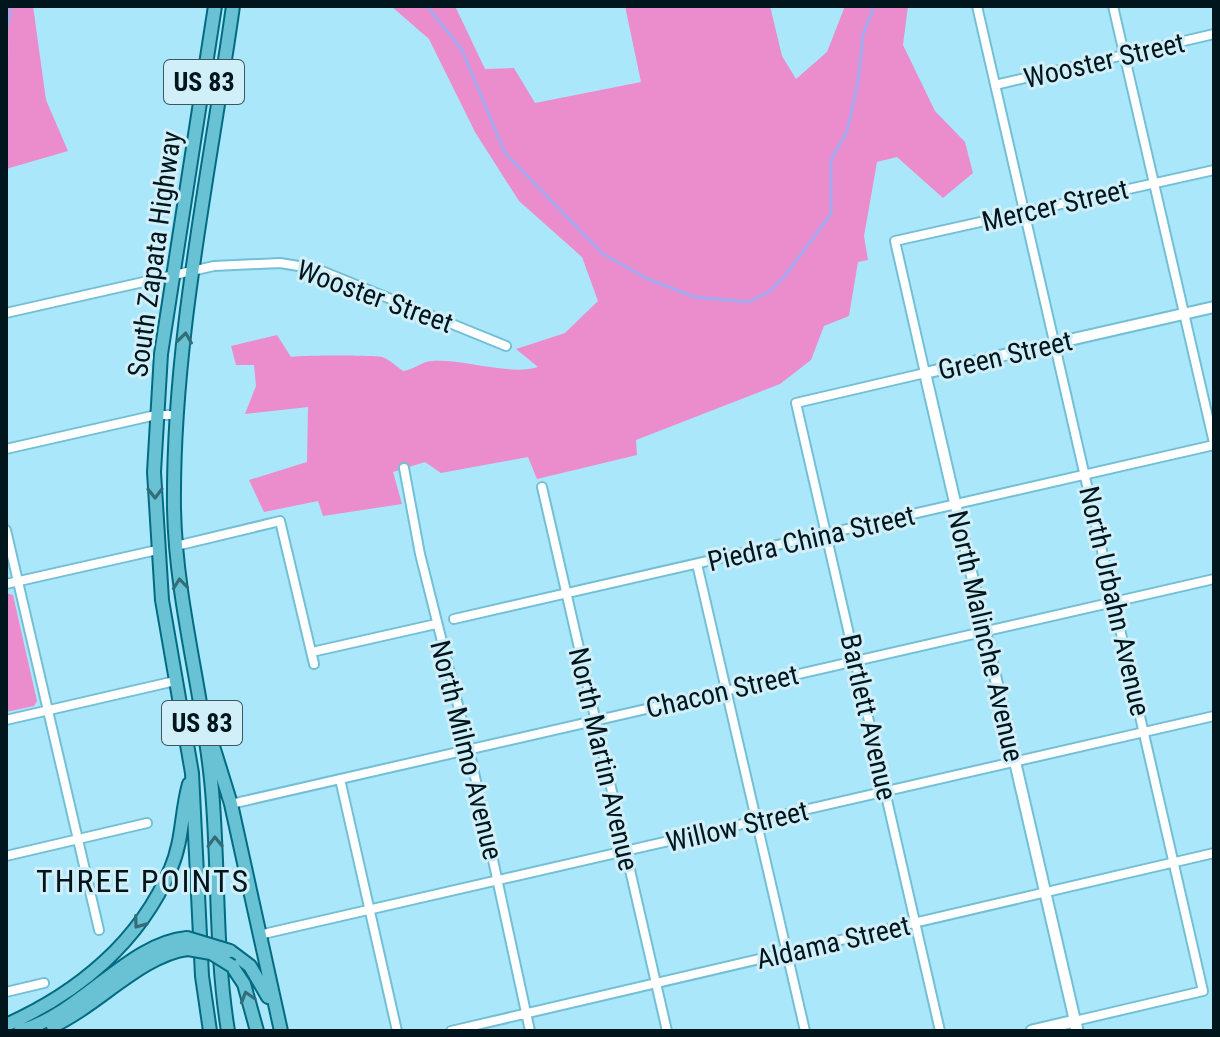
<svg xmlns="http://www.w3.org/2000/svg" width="1220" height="1037" viewBox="0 0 1220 1037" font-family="'Roboto Condensed',sans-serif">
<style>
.green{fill:#eb8ccd}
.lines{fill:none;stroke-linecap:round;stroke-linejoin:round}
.stream{stroke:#a3aaef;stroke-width:3}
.minor-casing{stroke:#72bfd6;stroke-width:12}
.tertiary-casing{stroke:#72bfd6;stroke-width:14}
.secondary-casing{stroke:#72bfd6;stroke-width:15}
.primary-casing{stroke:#036b81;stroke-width:16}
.minor{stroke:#fff;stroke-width:8}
.tertiary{stroke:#fff;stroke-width:10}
.secondary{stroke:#fff;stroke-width:11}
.primary{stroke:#69c2d4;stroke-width:12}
.primary-bridge-casing{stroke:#036b81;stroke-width:16;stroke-linecap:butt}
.primary-bridge{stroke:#69c2d4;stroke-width:12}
.oneway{stroke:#346c78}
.labels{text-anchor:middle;stroke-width:6;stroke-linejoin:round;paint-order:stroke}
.shield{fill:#d1eff8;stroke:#3f565e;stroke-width:2}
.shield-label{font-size:26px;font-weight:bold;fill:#00151c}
.street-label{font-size:28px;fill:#00151c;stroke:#d1eff8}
.quarter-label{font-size:32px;letter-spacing:2px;fill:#00151c;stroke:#d1eff8}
</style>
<rect width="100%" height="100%" fill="#abe7fa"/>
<path class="green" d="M7 6H33L46 100 68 151 6 169C6 114 10 62 7 6Z
M391 6H455L485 69 514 68 535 103 641 82 625 6H770L782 56 796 79 827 52 845 6H908L903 45 935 111 965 142 973 173 943 198 897 157 877 162 864 236 868 260 858 262 849 316 824 326 811 360 780 384 636 440 637 455 537 479 528 457 441 473 425 462 393 472 402 504 323 516 318 501 264 512 249 480 307 462 308 407 245 414 256 386 254 365H236L231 346 277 335 291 357C299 355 376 355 382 357 389 359 397 367 403 371 414 370 422 361 432 361 465 359 510 376 538 367L516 349 565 333 598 301 582 257 519 201 475 132 429 39Z
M6 593 13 595 37 701 34 706 6 712Z"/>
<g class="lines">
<path class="stream" d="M427 6 462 50 505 153 603 254 648 279 695 297 748 302 769 292 784 277 831 214V160L847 131 858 82 863 35 874 6
M6 32 12 6"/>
<g class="minor-casing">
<path id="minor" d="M977 6 1203 991 1075 1021
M1113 6 1214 443
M995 85 1214 34
M6 313 214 266 280 263 317 269 506 346
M6 449 156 415H177
M404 468 420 554 469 749 530 1031
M542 487 667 1031
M6 530 99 930
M176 546 280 521 314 664
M697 564 805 1031
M6 584 157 550
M454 619 1214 445
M312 652 436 624
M6 720 175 681
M340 779 397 1031
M231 804 1214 579
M6 856 147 823
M259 935 1214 716
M6 992 44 983
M451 1031 1214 853
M940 1031 796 403 925 373 895 241 1214 170"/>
</g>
<g class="tertiary-casing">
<path id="tertiary" d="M1075 1021 925 373 1214 307"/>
</g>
<g class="secondary-casing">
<path id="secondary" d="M1032 1031 1075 1021 1077 1031"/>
</g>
<g class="primary-casing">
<path id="primary" d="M213 746 231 804 281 1031
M230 951 250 966 268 997
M232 966 244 984 257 1031
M6 1025C78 993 140 942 171 868 183 840 181 812 189 784
M53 1026C97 1006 143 954 188 949
M20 1031C81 1014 129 943 187 938
M210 1031 202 976 192 773 162 600 154 472 161 354 215 6
M228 1031C215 951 219 871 212 790 204 696 176 605 174 509 172 343 210 171 233 6"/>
</g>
<use href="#minor" class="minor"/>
<use href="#tertiary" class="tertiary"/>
<use href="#secondary" class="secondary"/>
<use href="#primary" class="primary"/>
<g class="primary-bridge-casing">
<path id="primary-bridge" d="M187 938 230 951
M188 949 211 953 232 966"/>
</g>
<use href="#primary-bridge" class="primary-bridge"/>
</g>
<defs><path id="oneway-chevron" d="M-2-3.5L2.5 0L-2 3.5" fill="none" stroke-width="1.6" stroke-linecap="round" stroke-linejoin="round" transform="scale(2)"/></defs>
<g class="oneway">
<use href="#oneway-chevron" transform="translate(185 338) rotate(-82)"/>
<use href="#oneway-chevron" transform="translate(155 493) rotate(89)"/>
<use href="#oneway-chevron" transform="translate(180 584) rotate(-96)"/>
<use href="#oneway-chevron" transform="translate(215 842) rotate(-91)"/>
<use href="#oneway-chevron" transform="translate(139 923) rotate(126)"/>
<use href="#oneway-chevron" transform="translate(247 997) rotate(-107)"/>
</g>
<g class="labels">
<g class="shield">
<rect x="164" y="60" width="80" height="44" rx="6"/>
<rect x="162" y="701" width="80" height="44" rx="6"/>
</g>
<g class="shield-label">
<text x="204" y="91">US 83</text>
<text x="202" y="732">US 83</text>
</g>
<g class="street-label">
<text transform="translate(1104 60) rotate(-13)" y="10">Wooster Street</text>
<text transform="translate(1055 205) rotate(-13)" y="10">Mercer Street</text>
<text transform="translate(154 254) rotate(-82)" y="10">South Zapata Highway</text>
<text transform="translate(375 296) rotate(20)" y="10">Wooster Street</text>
<text transform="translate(1005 355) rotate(-13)" y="10">Green Street</text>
<text transform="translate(811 538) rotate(-13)" y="10">Piedra China Street</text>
<text transform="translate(1115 601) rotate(77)" y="10">North Urbahn Avenue</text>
<text transform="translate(986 636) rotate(77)" y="10">North Malinche Avenue</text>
<text transform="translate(722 691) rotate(-13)" y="10">Chacon Street</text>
<text transform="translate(869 717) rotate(77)" y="10">Bartlett Avenue</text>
<text transform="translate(467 750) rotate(76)" y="10">North Milmo Avenue</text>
<text transform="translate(604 759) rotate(77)" y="10">North Martin Avenue</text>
<text transform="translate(737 826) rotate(-13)" y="10">Willow Street</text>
<text transform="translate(833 942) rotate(-13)" y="10">Aldama Street</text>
</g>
<g class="quarter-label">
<text x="143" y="892">THREE POINTS</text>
</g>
</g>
<rect width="1220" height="1037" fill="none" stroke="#00151c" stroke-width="16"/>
</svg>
